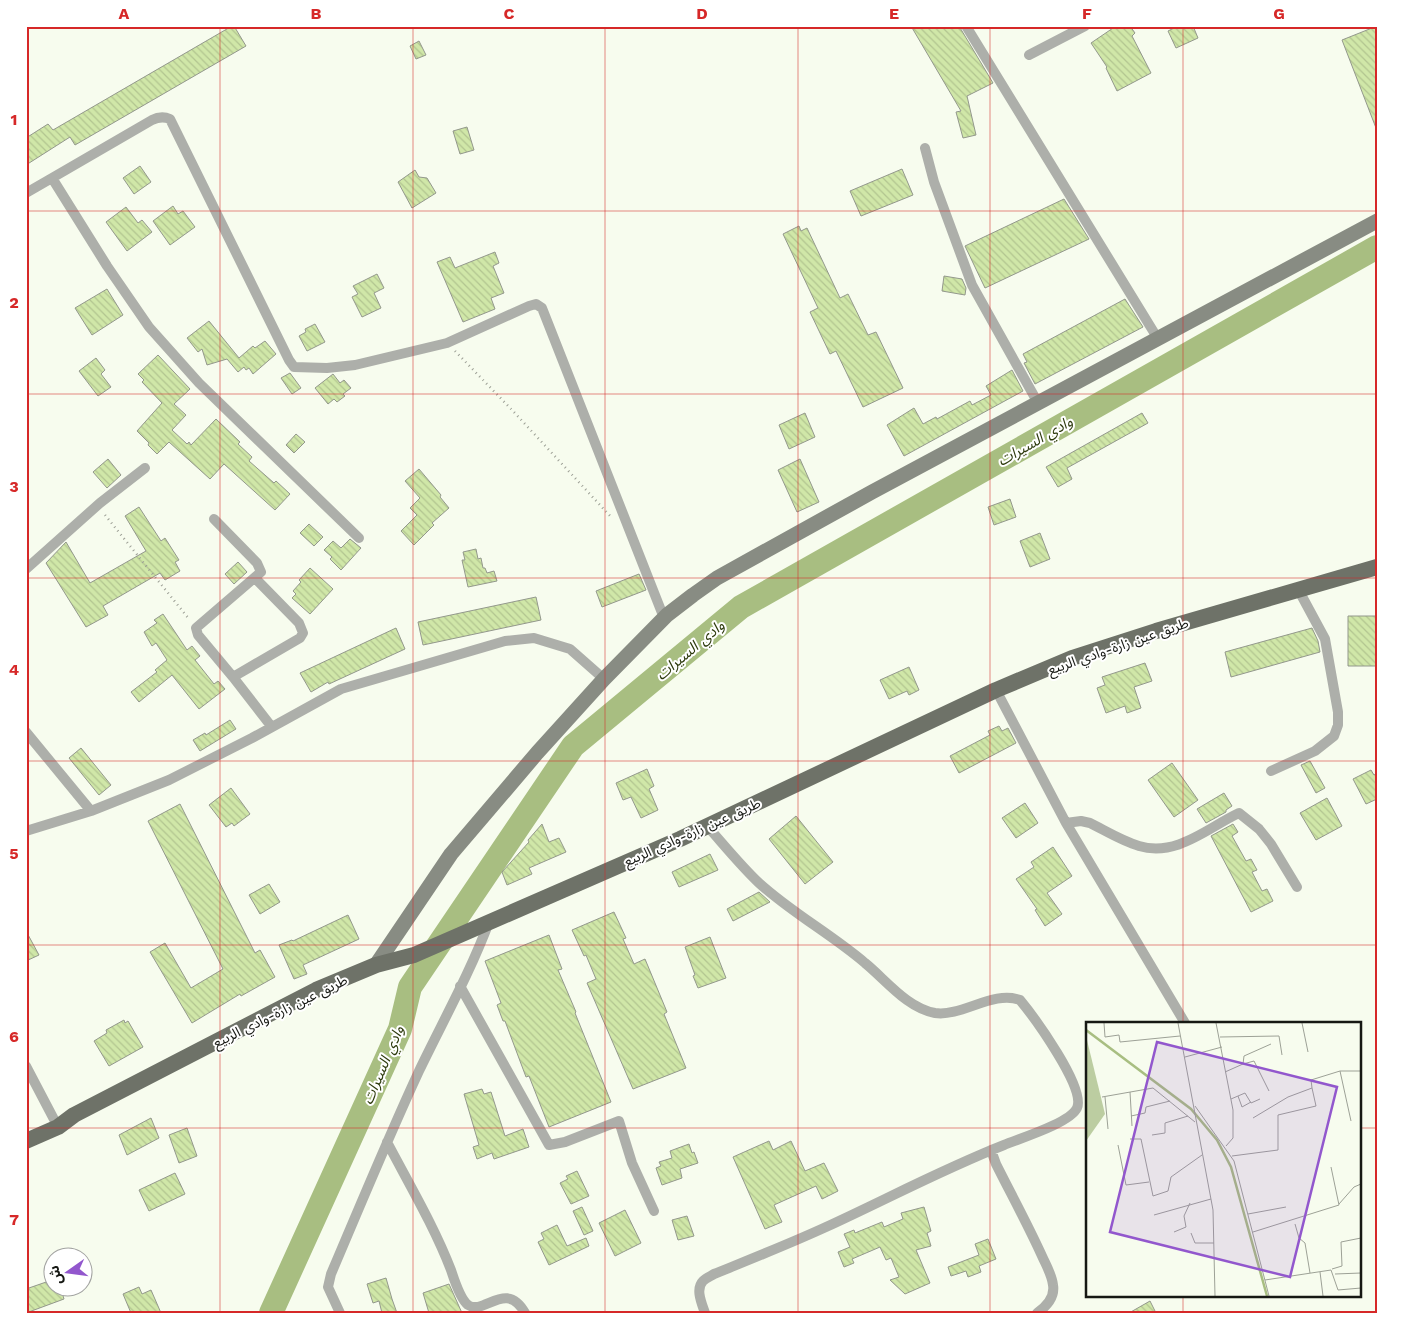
<svg xmlns="http://www.w3.org/2000/svg" width="1403" height="1339" viewBox="0 0 1403 1339" font-family="'Work Sans','Noto Sans Arabic',sans-serif">
<style>
.lines{fill:none;stroke-linecap:round;stroke-linejoin:round}
.river{stroke:#a8be81;stroke-width:24}
.building{fill:url(#building-back-hatch);stroke:#93988c}
.path{stroke:#9c9f95;stroke-width:2.5;stroke-dasharray:1 4;stroke-linecap:butt}
.street{stroke:#adafaa;stroke-width:10}
.secondary{stroke:#888c83;stroke-width:15}
.primary{stroke:#6e7268;stroke-width:16}
.grid{fill:none;stroke:#d62828;stroke-width:1;stroke-opacity:0.55}
.labels{text-anchor:middle;stroke-width:4;stroke-linejoin:round;paint-order:stroke}
.street-label{font-size:14px;fill:#161813;stroke:#fff}
.water-label{font-size:15px;font-style:italic;fill:#2d3a0d;stroke:#fff}
.inset-river{fill:none;stroke:#a8be81;stroke-width:2.5}
.inset-road{fill:none;stroke:#9da196;stroke-width:1}
.view{fill:#9257cd;fill-opacity:0.15;stroke:#9257cd;stroke-width:2.5}
.inset-edge{fill:none;stroke:#161813;stroke-width:2.5}
.neatline{fill:none;stroke:#d62828;stroke-width:2}
.grid-label{font-size:16px;text-anchor:middle;font-weight:bold;fill:#d62828}
</style>
<defs>
<pattern id="building-back-hatch" width="6" height="6" patternUnits="userSpaceOnUse" patternTransform="scale(1.25)"><rect width="6" height="6" fill="#d0e7a8"/><path d="M-1 5l2 2M0 0l6 6M5-1l2 2" fill="none" stroke="#b2c590"/></pattern>
</defs>
<rect width="100%" height="100%" fill="#f7fcee"/>
<g class="lines">
<path class="river" d="M271 1313 400 1029 410 987 573 746 741 607 1377 247"/>
</g>
<path class="building" d="M232 26H234L246 46 75 145 70 137 26 165V138L48 124 53 130Z
M911 26H959L993 83 967 96 976 135 963 138 956 112 961 111Z
M1116 26H1130L1135 33 1132 36 1151 73 1117 91 1106 68 1107 67 1091 43Z
M1178 26H1193L1198 38 1176 48 1168 31Z
M1377 26V128H1376L1342 40Z
M419 41 426 55 416 59 410 46Z
M467 127 474 150 460 154 453 131Z
M140 166 151 182 134 194 123 178Z
M902 169 913 195 861 216 850 191Z
M415 170 419 177 427 178 436 193 412 208 398 182Z
M1064 199 1089 239 985 288 965 246Z
M173 206 178 214 183 211 195 227 170 245 153 221Z
M126 207 138 223 142 220 152 232 127 251 106 222Z
M799 226 801 231 807 228 840 298 848 294 868 335 876 332 903 388 863 407 836 351 830 354 810 312 818 308 783 234Z
M495 252 499 263 493 266 504 293 491 298 495 309 463 322 437 262 450 257 455 268Z
M377 274 384 288 374 293 381 308 362 317 352 297 358 294 353 286Z
M944 276 962 279 966 288 965 295 942 291Z
M107 289 123 315 92 335 75 308Z
M1125 299 1143 327 1035 384 1024 363 1027 362 1023 354Z
M209 321 239 358 253 346 255 348 265 341 276 354 253 374 249 368 246 370 244 367 238 372 227 359 207 365 202 349 198 352 187 338Z
M315 324 325 342 307 351 299 336 306 332 305 329Z
M158 355 190 389 174 404 186 415 172 430 187 444 189 442 191 445 216 419 240 442 238 444 252 457 249 461 274 483 276 481 290 494 275 510 224 464 210 479 169 442 157 454 148 445 149 443 137 431 162 403 142 382 144 380 138 374Z
M96 358 105 370 101 374 111 387 98 396 79 371Z
M1012 370 1023 391 904 456 887 425 914 408 923 424 936 417 937 419 970 401 972 405 991 395 986 386Z
M290 373 301 388 292 394 281 378Z
M333 374 340 383 344 380 351 388 343 394 345 396 337 402 334 399 328 404 315 388Z
M805 413 815 437 789 449 779 425Z
M1142 413 1148 423 1067 468 1072 479 1058 487 1046 467Z
M296 434 305 442 294 453 286 445Z
M108 459 121 475 107 488 93 472Z
M800 459 819 502 797 512 778 470Z
M419 469 441 495 440 497 449 508 432 523 434 525 414 545 401 531 417 515 410 508 420 498 405 481Z
M1010 499 1016 517 994 525 988 507Z
M139 507 161 541 165 538 179 560 175 562 180 571 165 580 160 573 103 606 108 615 86 627 46 563 66 542 90 583 146 551 125 516Z
M309 524 323 537 314 546 300 533Z
M1040 533 1050 559 1030 567 1020 541Z
M350 539 361 548 341 570 330 559 332 557 324 550 333 541 341 548Z
M476 549 478 559 481 558 483 568H485L487 573 494 571 497 581 468 587 462 560H465L463 552Z
M238 562 247 572 234 584 225 574Z
M310 568 333 589 310 614 292 598 296 594 293 591 301 582 299 580Z
M639 574 646 590 602 607 596 591Z
M536 597 541 620 423 645 418 622Z
M163 614 187 650 192 646 200 656 195 660 214 684 218 681 225 689 199 709 172 675 139 702 131 692 157 672 155 670 167 660 156 643 152 646 144 632 157 623 154 620Z
M1348 616H1377V666H1348Z
M396 628 405 649 329 684 328 682 311 692 300 673Z
M1312 628 1318 641 1320 652 1231 677 1225 652Z
M1145 663 1152 681 1134 687 1141 708 1127 713 1125 706 1106 713 1097 688 1105 685 1102 677Z
M909 667 919 690 909 695 907 691 889 699 880 680Z
M230 720 236 729 200 751 193 740 205 733 206 735Z
M999 726 1002 731 1008 728 1016 743 959 773 950 756 990 735 988 731Z
M81 748 111 785 99 795 69 758Z
M1310 761 1325 788 1316 793 1301 765Z
M1172 763 1198 800 1174 817 1148 780Z
M647 769 654 786 649 789 658 810 641 818 631 797 623 800 616 783Z
M1371 770 1374 775 1377 773V799L1366 804 1353 779Z
M231 788 250 814 234 826 232 823 226 827 209 805Z
M1224 793 1232 806 1226 810V812L1206 823 1197 809Z
M1327 798 1342 826 1316 840 1300 813Z
M1025 803 1038 823 1016 838 1002 818Z
M180 804 255 953 260 950 275 977 241 996 240 994 192 1023 150 952 165 943 191 988 223 969 148 821Z
M796 816 833 862 805 884 769 839Z
M542 824 549 842 559 838 566 852 529 868 532 874 507 885 502 872 529 842 528 840Z
M1233 824 1238 832 1232 836 1246 861 1251 859 1257 870 1252 872 1262 891 1267 889 1273 901 1251 912 1211 836Z
M1053 847 1072 876 1047 893 1062 914 1045 926 1035 910 1037 909 1016 879 1034 867 1031 862Z
M710 854 718 870 679 887 672 872Z
M269 884 280 902 260 914 249 895Z
M759 892 770 902 733 921 727 909Z
M614 912 626 938 623 939 634 964 645 959 667 1012 664 1014 686 1068 633 1089 587 983 596 979 586 955 584 956 572 930Z
M348 915 359 939 303 965 307 974 294 979 279 945 292 940 293 941Z
M26 931 39 955 26 961Z
M549 935 562 969 558 970 576 1012 575 1013 611 1102 549 1127 529 1076 526 1077 505 1021H503L497 1005 501 1003 485 961Z
M710 937 726 978 698 988 693 976 695 975 685 947Z
M124 1020 125 1023 128 1021 143 1047 109 1066 94 1041 107 1033 106 1030Z
M482 1089 484 1094 491 1092 505 1136 523 1129 529 1147 494 1159 492 1153 477 1159 473 1147 479 1145 464 1094Z
M151 1118 159 1138 127 1155 119 1135Z
M187 1128 197 1156 179 1163 169 1135Z
M769 1141 773 1150 791 1141 805 1171 824 1163 838 1191 822 1199 816 1186 774 1205 782 1222 765 1229 733 1157Z
M689 1144 692 1153 694 1152 698 1163 680 1169 682 1178 662 1185 656 1168 661 1166 659 1162 672 1158 670 1151Z
M577 1171 589 1196 571 1204 560 1183 568 1179 566 1176Z
M175 1173 185 1194 149 1211 139 1190Z
M582 1207 593 1231 584 1235 573 1211Z
M924 1207 931 1231 927 1233 931 1246 916 1250 930 1283 905 1294 890 1280 899 1277 891 1258 886 1260 880 1247 852 1259 854 1263 844 1267 838 1252 850 1247 844 1234 854 1230 855 1233 882 1222 884 1227 903 1219 901 1213Z
M625 1210 641 1243 615 1256 599 1223Z
M687 1216 694 1236 678 1240 672 1220Z
M557 1225 567 1246 586 1238 589 1246 549 1265 538 1242 544 1239 541 1233Z
M988 1239 996 1259 979 1266 981 1272 968 1277 966 1271 951 1276 948 1267 979 1255 975 1244Z
M386 1278 392 1299 397 1313H382L379 1301 373 1303 367 1284Z
M52 1280V1286H60L64 1299 26 1313V1289Z
M449 1284 462 1313H429L423 1293Z
M139 1287 142 1294 151 1290 161 1313H131L123 1294Z
M1150 1301 1156 1313H1129Z"/>
<g class="lines">
<path class="path" d="M455 351 513 411 612 518
M105 515 189 619"/>
<path class="street" d="M966 26 1158 339
M1029 55 1085 26
M925 148 934 182 972 285 1038 403
M52 178 152 120C158 117 163 116 170 119L289 360 294 367 327 368 355 365 447 343 529 306 536 304 542 308 664 618
M26 193 52 178 107 266 149 327 199 383 359 538
M214 519 257 563 261 572 196 628 198 635 233 677 271 726
M26 569 100 503 145 468
M233 677 300 638 303 633 299 623 255 578
M996 690 1066 823 1185 1023
M26 732 91 811
M1271 771 1315 751 1334 736 1338 725V712L1325 639 1298 589
M1066 823 1081 821 1090 823C1106 831 1122 841 1139 846 1177 857 1207 828 1239 813L1259 829 1271 844 1297 887
M26 831 91 811 169 780 252 738 341 689 505 641 534 638 570 649 604 679
M460 986 549 1145 565 1142 619 1121 632 1163 654 1211
M26 1066 58 1127
M387 1142C409 1184 434 1226 451 1270 454 1279 460 1299 468 1305 484 1316 506 1279 525 1313
M991 1150 996 1164C1011 1194 1028 1225 1042 1256 1046 1265 1052 1275 1053 1285 1055 1297 1047 1306 1037 1313
M340 1313 328 1287 331 1274C360 1206 388 1138 419 1071 443 1021 470 973 489 922
M705 1313C702 1304 695 1289 703 1281 706 1278 711 1276 714 1274 751 1259 789 1244 826 1227 885 1200 943 1169 1004 1145 1021 1138 1070 1123 1077 1108 1086 1088 1034 1017 1020 1000 993 990 962 1017 935 1013 907 1008 886 980 865 963 831 934 792 913 759 883 741 866 724 845 708 827"/>
<path class="secondary" d="M376 965 451 854 537 753 604 679 667 615 693 595 717 578 872 492 1377 221"/>
<path class="primary" d="M26 1141 58 1127 74 1115 316 990 376 965 414 955 680 839 996 690 1072 658 1156 631 1377 567"/>
</g>
<path class="grid" d="M220 26V1313M413 26V1313M605 26V1313M798 26V1313M990 26V1313M1183 26V1023M26 211H1377M26 394H1377M26 578H1377M26 761H1377M26 945H1377M26 1128H1087M1359 1128H1377M1183 1295V1313"/>
<g class="labels">
<g class="street-label">
<text transform="translate(1118 646) rotate(-19)" y="5">طريق عين زارة-وادي الربيع</text>
<text transform="translate(692 832) rotate(-24)" y="5">طريق عين زارة-وادي الربيع</text>
<text transform="translate(280 1011) rotate(-26)" y="5">طريق عين زارة-وادي الربيع</text>
</g>
<g class="water-label">
<text transform="translate(1035 441) rotate(-30)" y="5">وادي السيرات</text>
<text transform="translate(690 650) rotate(-40)" y="5">وادي السيرات</text>
<text transform="translate(383 1065) rotate(-67)" y="5">وادي السيرات</text>
</g>
</g>
<g transform="translate(1086 1022)">
<rect width="275" height="275" fill="#f7fcee"/>
<path d="M0 14 19 92 0 119Z" fill="#bccda1"/>
<path class="inset-river" d="M0 8 105 87 131 118 145 145 181 274"/>
<path class="inset-road" d="M18 1 19 15 33 13 34 20 94 14M92 1 127 188 129 274M130 1 147 88V116L140 124M216 1 222 30M134 15 193 14 196 33M99 35 136 25M157 42 168 39 183 69M254 49 265 99M139 50 157 42 158 34 185 22M44 70 46 104M152 74 156 85 165 80M16 75 67 66 109 100M19 75 22 107M145 77 159 71 165 81 174 77M109 84 148 139 183 274M45 94 59 91 60 85 84 79M167 96 202 75 226 66 225 58 254 49H275M66 113 79 111V101L102 94M44 117H55L67 174 82 169 85 155 116 133M32 123 40 163 63 160M146 134 192 128V93L230 84 226 66M253 182 268 165 275 162M162 192 200 185M68 193 125 177M209 202 213 216 219 221 224 251M88 210 100 205 98 194 104 181M167 210 253 183 245 145M105 211 109 221H128M246 247 256 244 255 220 275 216M234 250 237 274M249 252 275 251M179 258 245 248 252 268 275 266"/>
<path class="view" d="M71 20 251 65 204 255 24 210Z"/>
<rect width="275" height="275" class="inset-edge"/>
</g>
<rect width="1403" height="1339" fill="none" stroke="#ffffff" stroke-width="55"/>
<g transform="translate(68 1272) rotate(256)"><circle r="24" fill="#ffffff" stroke="#a2a3a1"/>
<path d="M0-4L9 19L0 12L-9 19Z" fill="#9257cd"/>
<text y="-8" font-size="14" font-weight="bold" text-anchor="middle" fill="#161813">ش</text>
</g>
<rect x="28" y="28" width="1348" height="1284" class="neatline"/>
<g class="grid-label">
<text x="124" y="19">A</text>
<text x="316" y="19">B</text>
<text x="509" y="19">C</text>
<text x="702" y="19">D</text>
<text x="894" y="19">E</text>
<text x="1087" y="19">F</text>
<text x="1279" y="19">G</text>
<text x="14" y="125">1</text>
<text x="14" y="308">2</text>
<text x="14" y="492">3</text>
<text x="14" y="675">4</text>
<text x="14" y="859">5</text>
<text x="14" y="1042">6</text>
<text x="14" y="1225">7</text>
</g>
</svg>
